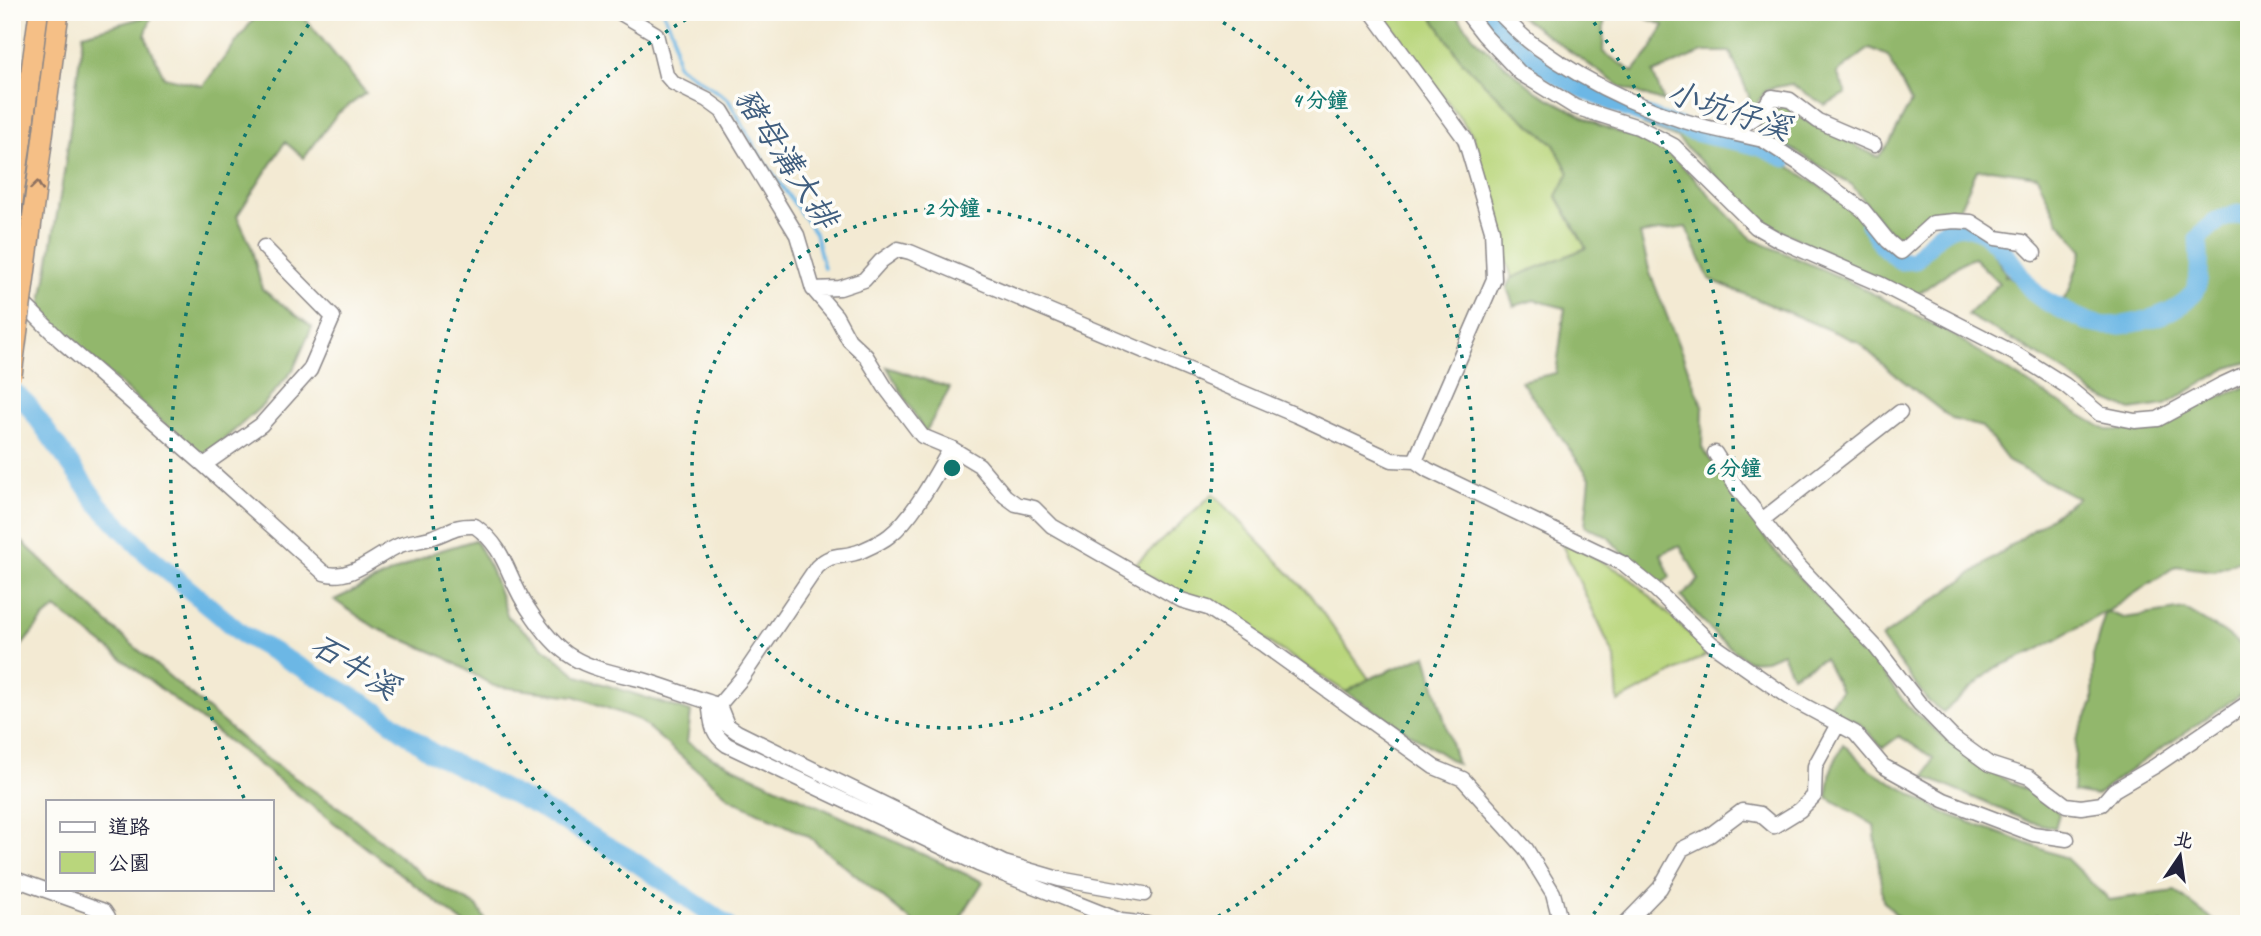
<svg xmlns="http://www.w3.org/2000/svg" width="2261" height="936" viewBox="0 0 2261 936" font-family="Caveat,'LXGW WenKai TC',sans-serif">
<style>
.green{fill:#b9d67c;stroke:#6e7c5c;stroke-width:2}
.forest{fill:#92b76c;stroke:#5a6c54;stroke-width:2}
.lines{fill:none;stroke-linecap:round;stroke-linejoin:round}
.stream{stroke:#6cb7e5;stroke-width:3.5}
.river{stroke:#6cb7e5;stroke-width:19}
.minor-casing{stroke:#8a8687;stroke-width:17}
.highway-casing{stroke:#8a8687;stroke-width:22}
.minor{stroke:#fff;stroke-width:14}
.highway{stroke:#f5bf86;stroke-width:19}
.highway-bridge-casing{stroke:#8a8687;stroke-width:22;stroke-linecap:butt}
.highway-bridge{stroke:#f5bf86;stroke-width:19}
.oneway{stroke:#8c7060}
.ring{fill:none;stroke:#0f766e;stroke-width:3.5;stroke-dasharray:3.5 7}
.labels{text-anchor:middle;stroke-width:7;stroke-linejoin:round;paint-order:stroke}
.water-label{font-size:32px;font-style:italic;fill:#405e7f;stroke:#fdfcf7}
.centre{fill:#0f766e;stroke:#fdfcf7;stroke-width:3.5}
.ring-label{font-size:21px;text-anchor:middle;font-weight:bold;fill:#0f766e;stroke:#fdfcf7;stroke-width:7;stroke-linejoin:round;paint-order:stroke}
</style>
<rect width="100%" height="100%" fill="#fdfcf7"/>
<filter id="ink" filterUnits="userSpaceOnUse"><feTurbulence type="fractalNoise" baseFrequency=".0143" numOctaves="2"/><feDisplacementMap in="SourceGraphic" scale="14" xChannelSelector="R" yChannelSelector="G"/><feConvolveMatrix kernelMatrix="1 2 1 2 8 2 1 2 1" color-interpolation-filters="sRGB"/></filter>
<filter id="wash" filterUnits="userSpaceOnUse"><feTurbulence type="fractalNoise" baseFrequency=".00686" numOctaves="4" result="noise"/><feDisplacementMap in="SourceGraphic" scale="28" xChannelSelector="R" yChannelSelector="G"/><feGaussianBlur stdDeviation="1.57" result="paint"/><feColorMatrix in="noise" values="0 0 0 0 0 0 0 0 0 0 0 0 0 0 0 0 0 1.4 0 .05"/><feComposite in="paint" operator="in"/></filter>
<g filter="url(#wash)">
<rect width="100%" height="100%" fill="#f3ead3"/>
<path class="green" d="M1381 12H1429L1462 61 1507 106 1553 143 1569 173 1557 197 1586 248 1512 278 1496 229 1473 136Z
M1213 494 1310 595 1369 679 1346 692 1221 612 1179 594 1133 566Z
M1559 538 1627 575 1710 653 1618 702 1615 658Z"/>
<path class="forest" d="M259 12H300L366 93 337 114 304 158 285 142 237 216 251 246 262 289 312 327 293 370 264 404 203 458 40 313 64 173 83 34 152 15 145 36 164 77 203 86Z
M1429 12H1454L1478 42 1537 92 1599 125 1667 150 1752 239 1842 278 1947 331 2048 396 2107 430H2149L2203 403 2249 386V561L2240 560 2215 571 2176 566 2107 612 2124 618 2184 609 2223 632 2249 651V689L2123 775 2096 796 2073 792 2076 740 2093 703V656L2105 612 2035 651 1995 668 1943 712 1928 701 1881 638 2078 498 2009 462 1982 427 1952 419 1888 369 1858 342 1709 279 1686 227 1640 234 1650 273 1703 407 1702 448 1774 550 1859 641 1908 707 1977 765 2053 804 2059 814 2055 828 2028 821 1925 777 1933 758 1899 736 1883 748 1859 723 1826 708 1841 691 1824 658 1792 675 1782 653 1766 660 1748 661 1717 637 1681 597 1699 580 1680 545 1661 554 1670 577 1661 584 1627 558 1608 537 1585 526 1590 478 1521 381 1556 373 1565 308 1534 300 1514 306 1507 288 1512 278 1586 248 1557 196 1569 173 1553 143 1507 106 1462 61Z
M1514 12H1614L1604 22 1603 52 1633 72 1650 51 1664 25 1647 19 1651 12H2249V362L2228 368 2165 405 2131 410 2095 395 2067 373 2020 344 1967 315 1999 283 1974 258 1963 262 1915 296 1761 221 1677 138 1643 125 1646 115 1705 134 1763 149 1833 195 1857 215 1882 241 1893 260 1904 261 1941 231 1955 228 1969 232 1990 247 2006 274 2004 277 2007 275 2023 289 2055 310 2068 294 2083 250 2058 221 2037 176 1990 169 1977 170 1957 214 1938 211 1921 222 1900 241 1883 225 1852 185 1757 128 1769 114 1783 104 1799 117 1878 157 1890 142 1911 102 1888 56 1870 48 1837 73 1846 93 1825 105 1791 84 1767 89 1752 110 1748 93 1730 52H1703L1653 73 1664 102 1621 87Z
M887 367 950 388 925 433Z
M12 532 114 629 261 755 350 815 427 879 477 906 488 924H465L56 608 44 618 12 658Z
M475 540 491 569 508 617 578 676 691 712 687 742 714 758 983 882 959 920 963 924H915L808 836 731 799 639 720 575 696 494 686 442 656 376 628 334 600 435 552Z
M1426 655 1457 764 1346 692 1369 679Z
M1843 744 1869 769 1945 813 2066 858 2109 900 2175 891 2218 924H1905L1883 901 1874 825 1827 797 1831 770Z"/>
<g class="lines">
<path class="stream" d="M663 12 673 32 677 65 728 99 759 154 815 233 824 268"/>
<path class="river" d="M1484 12C1527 73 1629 113 1699 133 1718 139 1738 140 1757 146 1767 149 1776 154 1786 158
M1869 224 1883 246 1901 261 1915 260C1928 246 1944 222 1966 226 2000 232 2012 269 2034 292 2040 299 2052 304 2061 309 2072 315 2088 323 2100 325 2127 329 2184 314 2196 288 2201 276 2199 252 2198 239 2212 222 2225 214 2249 213
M12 390 28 405 99 505 147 554 242 634 372 708 431 752 537 806 629 858 726 924"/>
</g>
</g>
<g filter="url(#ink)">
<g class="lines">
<g class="minor-casing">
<path id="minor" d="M619 12 656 34 666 75 673 83 707 100 722 111 797 235 813 289 840 288 864 280 881 261 898 249 910 252 1298 416 1392 460 1415 461 1428 470 1624 564 1655 589 1712 644 1788 697 1855 733 1883 766 1944 800 2033 834 2067 839
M1372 12 1465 139 1492 230 1494 279 1415 461
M1466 12 1484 35 1520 73 1575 107 1638 127 1674 146 1756 227 1779 240 1882 285 2014 353 2065 385 2100 414 2135 421 2158 419 2221 385 2249 372
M1498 12C1510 23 1521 36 1534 45 1592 87 1662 120 1732 133L1756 117 1772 97 1790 100 1818 121 1874 145
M1732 133 1763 140 1800 164 1863 210 1888 241 1901 252 1933 223 1955 221 1971 222 1996 238 2023 242 2034 253
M813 289 836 316 849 340 866 356 885 387 922 436 951 448 979 465 1005 496 1016 504 1034 508 1052 526 1181 600 1208 608 1264 645 1434 767 1463 779 1526 849 1553 893 1561 924
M12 292 60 340 204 465 324 573C351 582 376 555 400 545 411 541 422 541 433 537 451 531 454 525 475 526 508 550 507 579 529 610 540 627 555 647 572 657 593 670 620 674 643 680 666 687 687 695 709 702 712 721 710 733 727 745L978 864 1121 921 1147 924
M1715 453 1737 488 1798 565 1875 646 1919 703 1952 737 1989 764 2029 777 2066 805 2081 807 2102 804 2114 790 2155 766 2249 702
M204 465 261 425 310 370 333 317 264 247
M1762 520 1900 412
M711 703 719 705 741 679 817 567C833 551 842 559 861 551 870 547 882 542 889 536 913 518 936 474 951 448
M719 705 727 725 737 732 1004 863 1059 879 1144 894
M12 878 104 911 108 917 106 924
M1625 924 1660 888 1682 849 1710 835 1742 811 1760 814 1774 826 1800 810 1814 796 1815 766 1838 724"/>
</g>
<g class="highway-casing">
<path id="highway" d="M12 209 39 12"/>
</g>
<use href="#minor" class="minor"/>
<use href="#highway" class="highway"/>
<g class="highway-bridge-casing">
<path id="highway-bridge" d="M12 375 59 12"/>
</g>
<use href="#highway-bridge" class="highway-bridge"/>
</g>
<defs><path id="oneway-chevron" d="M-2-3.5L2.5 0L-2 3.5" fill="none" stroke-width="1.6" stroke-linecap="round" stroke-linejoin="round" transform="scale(1.75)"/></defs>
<use class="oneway" href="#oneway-chevron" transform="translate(37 186) rotate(-83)"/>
</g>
<g class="ring">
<circle cx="952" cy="468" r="260"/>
<path d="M699 924A521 521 0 0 1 699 12M1205 12A521 521 0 0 1 1205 924"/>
<path d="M316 922A781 781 0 0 1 272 853M244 798A781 781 0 0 1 316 14M1588 14A781 781 0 0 1 1588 922"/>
</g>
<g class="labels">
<g class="water-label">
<text transform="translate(1729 110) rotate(18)" y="11">小坑仔溪</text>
<text transform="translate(787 158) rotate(57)" y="11">豬母溝大排</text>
<text transform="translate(355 666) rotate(31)" y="11">石牛溪</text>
</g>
</g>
<circle cx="952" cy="468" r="10" class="centre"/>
<g class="ring-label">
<text x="1320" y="107">4 分鐘</text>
<text x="952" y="215">2 分鐘</text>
<text x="1733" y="475">6 分鐘</text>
</g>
<rect width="2261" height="936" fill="none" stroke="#fdfcf7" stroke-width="42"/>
<rect x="46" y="800" width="228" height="91" fill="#fdfcf7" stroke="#a5a5ac" stroke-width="2"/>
<rect x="60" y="822" width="35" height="10" fill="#ffffff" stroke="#a5a5ac" stroke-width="2"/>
<text x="108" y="834" font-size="21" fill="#22223b">道路</text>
<rect x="60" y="852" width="35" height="21" fill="#b9d67c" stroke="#a5a5ac" stroke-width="2"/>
<text x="108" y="870" font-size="21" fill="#22223b">公園</text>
<g transform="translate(2180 856) rotate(13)" stroke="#fdfcf7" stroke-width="5" paint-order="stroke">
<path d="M0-5L12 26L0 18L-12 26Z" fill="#22223b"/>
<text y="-10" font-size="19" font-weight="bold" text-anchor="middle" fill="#22223b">北</text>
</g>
</svg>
